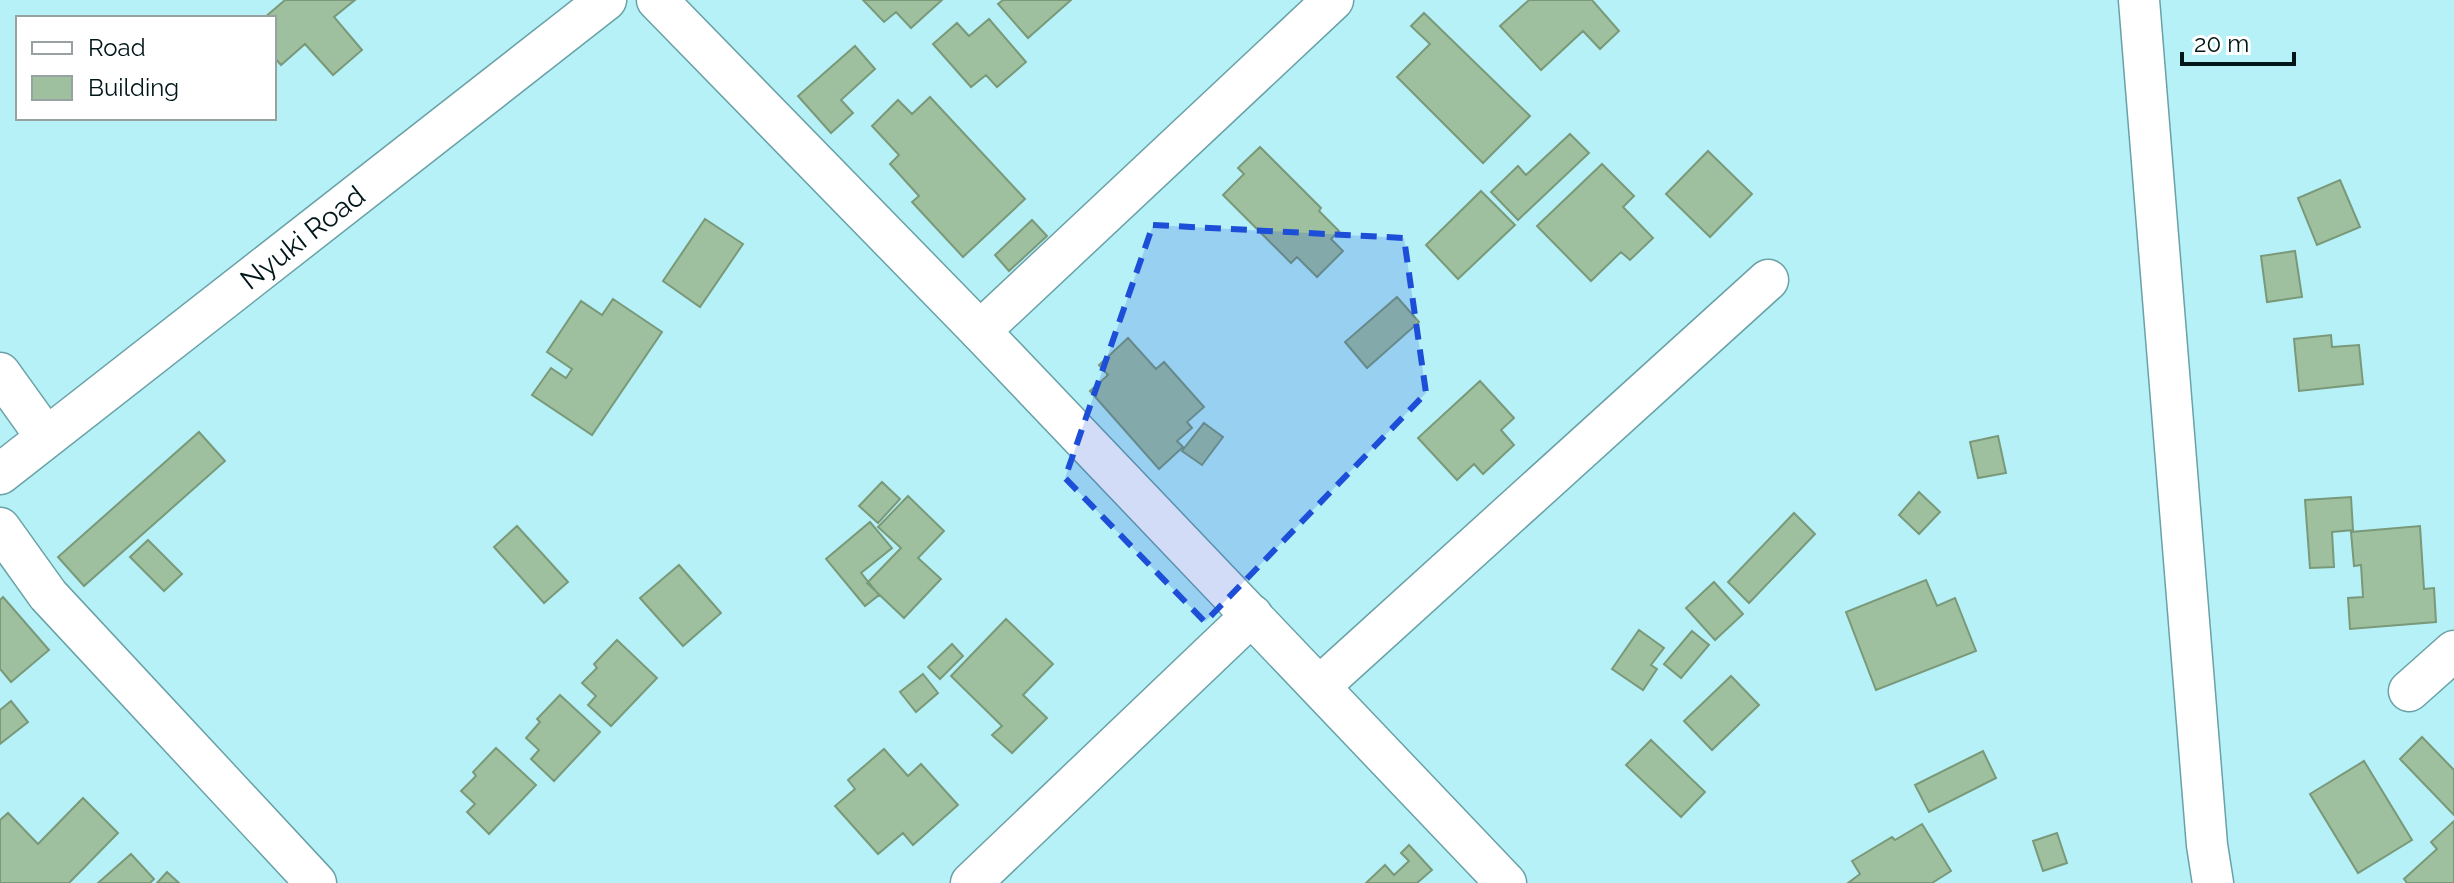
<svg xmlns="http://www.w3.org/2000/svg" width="2454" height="883" viewBox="0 0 2454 883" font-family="Raleway,sans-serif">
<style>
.building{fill:#9ec09f;stroke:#799979;stroke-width:2}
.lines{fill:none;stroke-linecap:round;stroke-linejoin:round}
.minor-casing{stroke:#69a1a7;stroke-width:43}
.minor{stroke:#fff;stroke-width:40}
.marked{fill:#1d4ed8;fill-opacity:0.2;stroke:#1d4ed8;stroke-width:6;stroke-dasharray:16 10;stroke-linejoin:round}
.labels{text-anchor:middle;stroke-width:7;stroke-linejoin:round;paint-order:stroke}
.street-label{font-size:28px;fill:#011619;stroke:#fff}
</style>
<rect width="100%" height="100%" fill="#b7f1f8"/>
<path class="building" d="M285 0H355L334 17 362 50 333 75 305 44 281 65 274 57V18H264Z
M863 0H942L911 28 896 12 884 22Z
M1003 0H1071L1028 38 998 4Z
M1529 0H1592L1619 31 1600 49 1583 31 1541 70 1500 26Z
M1424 13 1530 116 1483 163 1397 77 1430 44 1411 26Z
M989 19 1026 62 997 87 986 75 971 87 933 44 957 23 969 36Z
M855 46 875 69 841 100 853 113 831 133 798 96Z
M930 97 1025 199 963 257 912 202 919 196 890 164 899 155 872 126 898 100 912 114Z
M1570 134 1589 153 1518 220 1491 192 1518 166 1526 175Z
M1260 147 1321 208 1319 211 1339 231 1331 239 1343 251 1317 277 1297 257 1291 263 1223 195 1244 174 1238 168Z
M1708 151 1752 194 1710 237 1666 194Z
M1602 164 1634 196 1623 207 1653 238 1630 260 1621 252 1591 281 1537 226Z
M2340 180 2360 227 2317 245 2298 198Z
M1481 191 1515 225 1458 279 1426 245Z
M705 219 743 244 700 307 663 281Z
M1032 220 1047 236 1009 271 995 255Z
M2295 251 2302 297 2267 302 2261 256Z
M1397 297 1419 322 1367 368 1345 342Z
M613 299 662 332 592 435 532 395 551 368 566 378 572 369 547 352 581 301 602 315Z
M2331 335 2332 347 2359 345 2363 384 2299 391 2294 339Z
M1128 338 1156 369 1164 362 1204 407 1187 422 1192 428 1177 441 1183 447 1159 469 1090 391 1108 375 1099 365Z
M1480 381 1514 418 1501 430 1514 445 1483 474 1474 464 1457 480 1418 438Z
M1204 423 1223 437 1202 465 1182 451Z
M199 432 225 461 84 586 58 557Z
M1998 436 2006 473 1978 478 1970 442Z
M882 482 900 499 878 523 859 506Z
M1919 492 1940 512 1919 534 1899 515Z
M908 496 944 531 918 558 941 579 904 618 867 583 901 548 878 527Z
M2351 497 2353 530 2332 532 2334 567 2310 568 2305 500Z
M1794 513 1815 534 1749 603 1728 582Z
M870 522 892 548 861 573 879 595 865 606 826 559Z
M517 526 568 582 544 603 494 547Z
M2420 526 2424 589 2434 588 2436 622 2350 629 2348 598 2363 597 2361 565 2354 566 2351 532Z
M148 540 182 574 164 591 130 557Z
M679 565 721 613 683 646 640 598Z
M1926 580 1937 606 1955 598 1976 651 1876 690 1846 612Z
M1714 582 1743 614 1715 640 1686 608Z
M3 597 49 650 11 682 0 669V600Z
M1006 619 1053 664 1023 695 1047 718 1012 753 992 735 1002 726 951 676Z
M1639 630 1664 648 1651 665 1657 669 1643 690 1612 669Z
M1692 631 1709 645 1681 678 1664 664Z
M617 640 657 678 611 726 588 705 596 696 582 683 597 668 594 664Z
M952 644 963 656 940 679 928 667Z
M923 674 938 693 916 712 900 692Z
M1731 676 1759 705 1712 750 1684 721Z
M560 695 600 732 554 781 531 759 539 750 526 738 540 722 537 719Z
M11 701 28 722 0 744V710Z
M2422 737 2454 770V815L2400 759Z
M1651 740 1705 792 1681 817 1626 765Z
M496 748 536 785 489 834 467 812 475 804 461 791 476 776 473 772Z
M884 749 908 776 921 764 958 805 913 845 903 833 878 854 835 806 855 789 848 780Z
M1983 751 1996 778 1929 812 1915 785Z
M2364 761 2412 840 2358 873 2310 794Z
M83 798 118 833 69 883H0V820L8 813 38 844Z
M2454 821V883H2407L2404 879 2437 849 2431 842Z
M1922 824 1951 871 1932 883H1848L1860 874 1852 861 1892 837 1895 840Z
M2057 833 2067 863 2043 871 2033 841Z
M1409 845 1432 870 1417 883H1366L1385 865 1394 875 1409 861 1401 853Z
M131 854 154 879 150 883H98Z
M167 872 179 883H157Z"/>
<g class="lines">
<g class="minor-casing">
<g id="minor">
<path d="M657 0 980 331 1506 883"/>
<path d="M2139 0 2207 845 2213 883"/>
<path d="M980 331 1333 0"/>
<path d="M0 373 46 437"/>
<path id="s1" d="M0 474 606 0"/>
<path d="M0 528 48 595 316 883"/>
<path d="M1320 686 1768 280"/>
<path d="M2409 691 2454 651"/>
<path d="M971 883 1252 615"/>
</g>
</g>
<use href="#minor" class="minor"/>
</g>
<path class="marked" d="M1153 225 1404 238 1426 393 1205 622 1065 478Z"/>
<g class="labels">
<g class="street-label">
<text dy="10" stroke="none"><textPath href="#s1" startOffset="384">Nyuki Road</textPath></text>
</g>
</g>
<rect x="16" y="16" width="260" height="104" fill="#ffffff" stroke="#99a2a3" stroke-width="2"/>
<rect x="32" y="42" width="40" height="12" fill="#ffffff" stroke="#99a2a3" stroke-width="2"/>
<text x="88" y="56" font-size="24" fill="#011619">Road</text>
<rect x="32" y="76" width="40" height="24" fill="#9ec09f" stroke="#99a2a3" stroke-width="2"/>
<text x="88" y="96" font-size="24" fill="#011619">Building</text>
<path d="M2182 52v12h112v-12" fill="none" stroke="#011619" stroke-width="4"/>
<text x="2194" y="52" font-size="24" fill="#011619" stroke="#ffffff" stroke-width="6" paint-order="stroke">20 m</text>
</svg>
